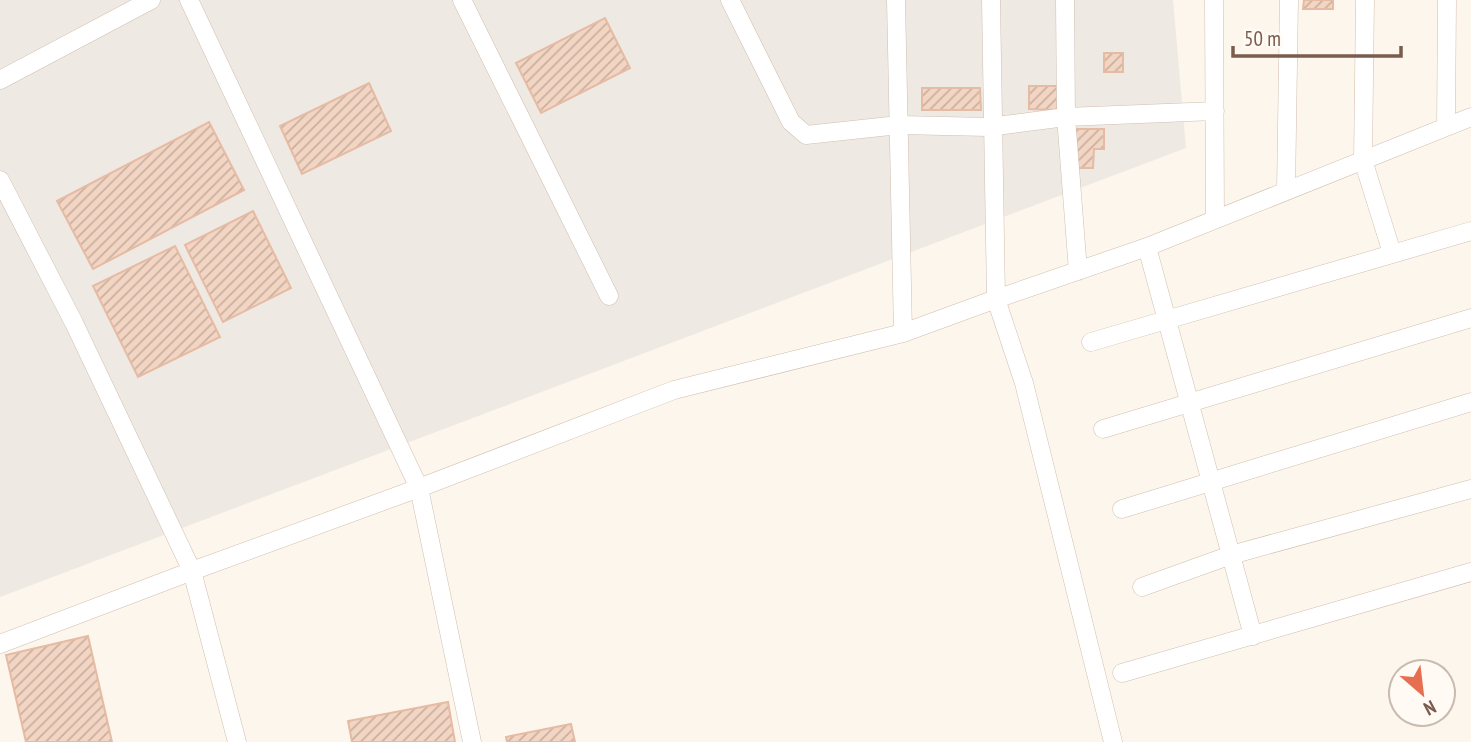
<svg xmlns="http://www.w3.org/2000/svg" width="1471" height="742" viewBox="0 0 1471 742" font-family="'PT Sans Narrow',sans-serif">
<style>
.industrial{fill:#efe9e4}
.building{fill:url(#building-hatch);stroke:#e6bba3;stroke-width:2}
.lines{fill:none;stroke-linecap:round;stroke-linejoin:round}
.street-casing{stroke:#d1beb0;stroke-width:19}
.street{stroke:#fff;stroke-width:18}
</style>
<defs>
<pattern id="building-hatch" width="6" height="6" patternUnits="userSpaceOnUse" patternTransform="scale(1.75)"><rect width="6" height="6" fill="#f3d5c3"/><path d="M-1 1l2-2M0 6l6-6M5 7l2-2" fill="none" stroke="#cab0a1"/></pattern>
</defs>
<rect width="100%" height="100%" fill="#fdf6ec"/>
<path class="industrial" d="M0 0H1173L1186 148 0 597Z"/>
<path class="building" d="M1304 0H1333V9H1303Z
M605 18 630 68 541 113 516 63Z
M1104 53H1123V72H1104Z
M369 83 391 131 302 174 280 126Z
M1029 86H1058L1057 110 1029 109Z
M922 88H980L981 110H922Z
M209 122 244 190 93 269 57 201Z
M1075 129H1104V149H1094L1093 168H1074Z
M253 211 291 288 223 322 185 245Z
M175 246 220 337 138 377 93 286Z
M88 636 112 742H26L6 655Z
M448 702 455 742H352L348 721Z
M571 724 575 742H507L506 737Z"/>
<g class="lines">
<g class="street-casing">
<path id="street" d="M189 0 419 488 472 742
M462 0 609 296
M730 0 791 122 806 135 899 125 989 127 1066 117 1215 111
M896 0 903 333 996 299 1147 247 1471 117
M991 0 996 299 1024 383 1113 742
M1065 0 1066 117 1078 271
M1214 0 1215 219
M1365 0 1363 160 1392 253
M0 80 151 0
M1446 127 1447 0
M0 180 74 323 192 571 237 742
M1286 191 1289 0
M1147 247 1253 636
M1091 342 1471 231
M1103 429 1471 318
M1122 509 1471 402
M1142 587 1231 555 1471 489
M0 644 192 571 419 488 674 390 903 333
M1122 673 1471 572"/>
</g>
<use href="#street" class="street"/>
</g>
<g transform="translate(1422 693) rotate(152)"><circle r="33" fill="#fffaf3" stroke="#cabbb1" stroke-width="2"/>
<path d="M0-5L12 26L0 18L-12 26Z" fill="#e76f51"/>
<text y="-10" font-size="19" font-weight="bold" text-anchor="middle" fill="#7a5c4d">N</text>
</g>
<path d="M1233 46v10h168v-10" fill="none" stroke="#7a5c4d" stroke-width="3.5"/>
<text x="1244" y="46" font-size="21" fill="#7a5c4d" stroke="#fffaf3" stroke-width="5" paint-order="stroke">50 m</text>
</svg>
